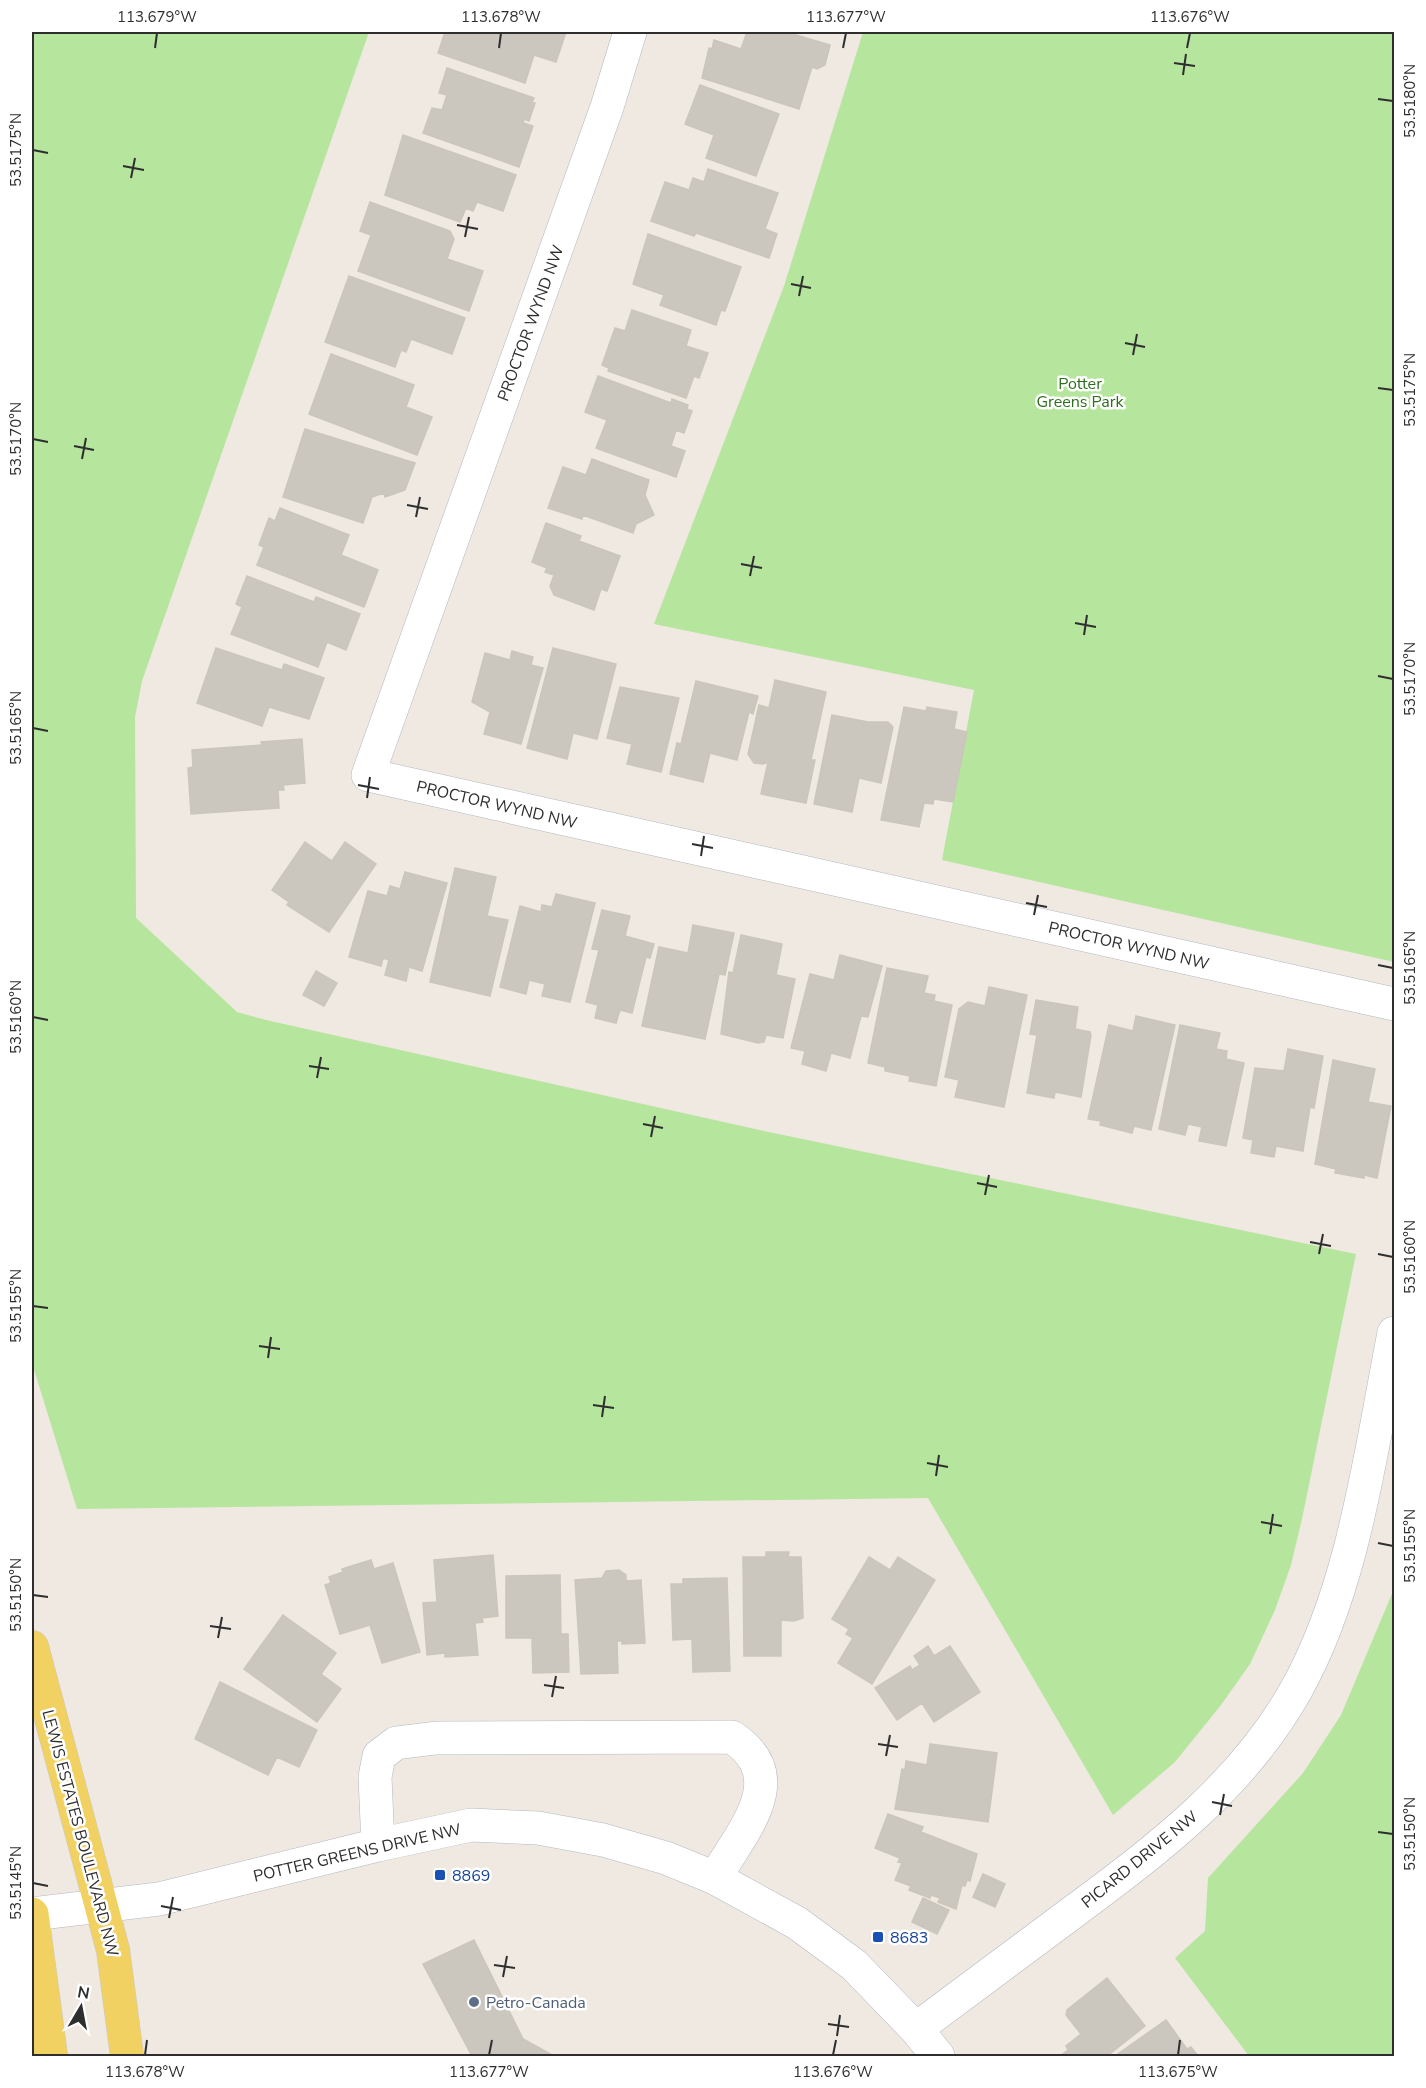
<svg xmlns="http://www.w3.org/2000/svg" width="1426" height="2088" viewBox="0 0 1426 2088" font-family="'Nunito Sans',sans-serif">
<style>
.green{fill:#b6e59e}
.building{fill:#cbc7bf;stroke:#cbc5ba;stroke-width:1.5}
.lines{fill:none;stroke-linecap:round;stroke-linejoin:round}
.minor-casing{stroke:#b4b7c1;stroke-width:34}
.major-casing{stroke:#c9c9c9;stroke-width:34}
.minor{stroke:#fff;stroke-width:33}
.major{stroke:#f2d163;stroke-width:33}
.ticks{fill:none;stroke:#2e2e2e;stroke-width:2}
.transit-dot{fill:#1a4fb4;stroke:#fff;stroke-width:2}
.service-dot{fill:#5c6f8a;stroke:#fff;stroke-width:2}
.labels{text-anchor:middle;stroke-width:5;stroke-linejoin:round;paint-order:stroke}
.street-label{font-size:16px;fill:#2e2e2e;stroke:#fff}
.park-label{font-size:16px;fill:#2c6e1b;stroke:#fff}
.transit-label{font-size:16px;fill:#164399;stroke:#fff;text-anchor:start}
.service-label{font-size:16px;fill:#4e5e75;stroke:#fff;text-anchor:start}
.neatline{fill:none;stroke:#2e2e2e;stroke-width:2}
.ticks-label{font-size:15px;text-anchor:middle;fill:#2e2e2e}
</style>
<rect width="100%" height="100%" fill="#efe9e1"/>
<path class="green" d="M32 32H369L142 681 135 717 136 918 237 1012 266 1020 764 1131 1356 1254 1302 1519 1291 1565 1275 1610 1250 1664 1221 1705 1175 1762 1113 1815 928 1498 77 1509 32 1363Z
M863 32H1394V962L942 860 974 690 654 624 784 286Z
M1394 1589V2056H1249L1175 1958 1205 1931 1208 1878 1303 1773 1341 1715Z"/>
<path class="building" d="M445 32H566L556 62 534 55 525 83 438 53Z
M747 32H786L830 45 825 65 817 69 812 67 799 109 702 78 709 48 712 49 714 40 741 49Z
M447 68 534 98 532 102 535 103 529 121 524 119 523 123 533 126 519 167 423 133 432 108 442 110 447 95 439 93Z
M700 85 779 114 756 176 706 158 714 135 685 124Z
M403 135 516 175 503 211 477 202 473 211 466 208 460 222 385 195Z
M708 169 778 193 765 229 777 234 769 258 696 233 694 236 651 221 665 182 689 190 693 178 704 182Z
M370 202 450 231 454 239 447 259 483 271 469 311 358 271 371 235 360 231Z
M648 234 741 267 725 311 721 310 716 325 660 305 664 295 633 284Z
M349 276 465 318 452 354 411 339 406 352 401 350 395 367 325 342Z
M632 310 691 330 686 346 708 353 699 378 694 376 686 398 608 371 609 368 602 365 615 328 625 331Z
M331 354 414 385 406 407 432 417 417 455 309 414Z
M598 376 671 403 672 399 688 405 687 409 692 411 684 433 676 430 671 446 685 451 676 477 596 448 607 420 585 412Z
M305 429 415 463 405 490 385 497 384 493 372 497 363 523 283 497Z
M592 459 649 480 645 495 654 515 636 524 633 533 583 515 582 519 548 508 563 467 586 475Z
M280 508 349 535 341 555 378 570 364 607 257 565 264 547 259 545 269 518 275 521Z
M546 523 581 536 579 541 620 556 607 591 601 589 594 610 554 595 550 586 554 575 545 572 547 568 532 562Z
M247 576 314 602 316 597 360 614 346 650 327 642 318 667 231 634 242 607 236 604Z
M216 648 282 670 284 664 324 678 309 719 269 707 262 726 197 703Z
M553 648 616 664 597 739 573 733 567 759 527 748Z
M512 651 533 657 531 665 543 668 521 744 484 734 490 712 472 702 485 653 510 660Z
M775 680 826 692 811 760H815L806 803 761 794 768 762 763 764 754 763 748 754 759 705 769 708Z
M696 681 758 696 753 714 749 712 737 760 710 753 703 782 670 774 677 743 681 744Z
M620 687 679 698 661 772 627 764 632 744 607 738Z
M904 707 926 711 927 707 957 712 954 729 967 732 953 802 934 799 933 804 924 803 919 827 881 820Z
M832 715 868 722H888L893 727 881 783 859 778 852 812 814 804Z
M302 739 305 783 283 785 284 790H278L279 808 191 814 188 768 193 767 192 750 262 745 261 742Z
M305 842 332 861 345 842 376 864 329 932 287 905 289 902 272 890Z
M455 868 496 877 487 916 508 920 490 996 430 982Z
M405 872 447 883 422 971 409 967 406 981 385 975 389 960 383 958 381 966 349 957 368 891 387 896 390 886 400 889Z
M556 894 595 903 570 1002 542 996 545 984 529 980 526 994 500 987 520 906 541 912 542 905 552 907Z
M602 910 630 916 625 936 654 944 650 958 646 957 632 1013 620 1010 616 1023 595 1018 598 1005 586 1002 599 950 592 949Z
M693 925 734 933 725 975 719 974 705 1039 642 1026 659 947 688 953Z
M741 935 782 944 776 975 795 979 783 1038 766 1035 764 1042 758 1043 721 1034 729 972 733 973Z
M840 955 882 966 868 1017 861 1016 850 1058 831 1053 826 1071 802 1064 805 1051 791 1048 810 974 834 980Z
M887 968 928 976 924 993 935 995 934 1001 952 1005 936 1086 909 1081 910 1076 885 1071V1067L868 1063Z
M316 971 337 983 324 1006 303 995Z
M989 987 1027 995 1004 1107 955 1097 959 1080 945 1077 959 1009 968 1002 985 1006Z
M1036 1000 1078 1007 1075 1029 1090 1032 1091 1035 1081 1097 1055 1092 1054 1098 1027 1093 1037 1035 1030 1034Z
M1136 1016 1175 1025 1151 1130 1134 1126 1132 1133 1100 1125 1101 1121 1088 1119 1109 1025 1133 1031Z
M1180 1025 1220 1033 1216 1049 1227 1051 1226 1059 1244 1063 1226 1146 1199 1141 1202 1127 1188 1124 1185 1135 1159 1129Z
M1288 1049 1323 1056 1314 1108 1310 1107 1303 1151 1276 1146 1274 1157 1251 1153 1253 1140 1243 1138 1255 1068 1284 1071Z
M1333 1060 1375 1069 1368 1102 1391 1106 1377 1178 1364 1175V1178L1335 1173 1336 1169 1315 1164Z
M766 1552H789L788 1557H801L803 1618 794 1621 781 1620V1656H744L743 1557H766Z
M493 1555 498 1616 482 1618 483 1622 475 1623 478 1655 445 1657V1653L427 1655 423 1603 437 1602 434 1560Z
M869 1557 890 1570 898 1557 935 1580 872 1684 838 1663 853 1638 846 1634 849 1629 832 1619Z
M371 1560 374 1569 393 1563 420 1652 382 1663 370 1625 340 1634 325 1585 331 1583 329 1577 343 1572 342 1569Z
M619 1570 626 1575V1581L641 1580 645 1643 622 1644V1641H617L618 1673 581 1674 575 1580 602 1578 606 1571Z
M560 1575 561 1634H568L569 1672 533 1673 532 1638H506V1576Z
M727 1578 730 1671 693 1672 692 1639 673 1640 671 1584H683V1579Z
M283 1615 336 1653 321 1674 341 1689 317 1722 244 1669Z
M928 1646 934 1656 950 1646 980 1692 934 1722 922 1703 897 1720 875 1688 910 1666 912 1670 920 1665 914 1656Z
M220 1682 317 1730 299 1767 277 1757 268 1775 195 1739Z
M930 1744 997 1753 988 1822 895 1809 902 1769 905 1770 906 1761 927 1765Z
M888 1814 923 1827 921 1832 977 1854 970 1881 967 1880 965 1886 962 1885 956 1909 938 1902 940 1898 931 1895 930 1898 909 1890 911 1886 895 1880 902 1863 898 1862 900 1858 875 1848Z
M983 1874 1005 1884 995 1907 973 1897Z
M923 1898 949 1910 937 1934 912 1922Z
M474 1940 523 2039 486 2056H472L423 1964Z
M1107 1978 1145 2026 1107 2056H1060L1068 2050 1066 2046 1081 2034 1066 2015 1067 2010Z
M1166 2020 1187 2049 1191 2047 1198 2056H1115Z
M523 2039 554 2056H486Z"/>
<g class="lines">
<g class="minor-casing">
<path id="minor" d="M630 32 607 107 368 775 1394 1004
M378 1845 375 1777 379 1756 396 1743 436 1738 732 1737C793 1778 742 1831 715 1878
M32 1914 159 1899 378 1845 471 1825 538 1828 603 1840 666 1858 715 1878 797 1923 854 1965 916 2029 938 2056
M916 2029C968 1990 1021 1951 1073 1912 1158 1849 1243 1785 1296 1690 1354 1587 1371 1449 1394 1333"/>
</g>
<g class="major-casing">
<path id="major" d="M32 1647 113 1950 127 2056
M32 1914 51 2056"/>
</g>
<use href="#minor" class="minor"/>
<use href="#major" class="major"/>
</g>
<path class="ticks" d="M155 48 157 33M499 48 501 33M843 48 846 33M1187 48 1190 33M1174 63 1195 66M1183 75 1186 54M1378 99 1393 101M33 150 48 153M123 166 144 170M131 178 135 158M457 225 478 229M465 237 469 217M791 284 811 288M799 296 803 276M1125 343 1145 347M1133 355 1137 334M1378 388 1393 390M33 439 48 442M74 446 94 450M82 459 86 438M407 505 428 509M416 517 420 497M741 564 762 568M750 576 754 556M1075 623 1096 627M1084 635 1087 615M1378 676 1393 679M33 728 48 731M358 785 379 789M367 798 370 777M692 844 713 848M701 856 704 836M1026 903 1047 907M1034 915 1038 895M1378 965 1393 968M33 1017 48 1020M309 1066 329 1069M317 1078 321 1057M643 1124 663 1128M651 1137 655 1116M977 1183 997 1187M985 1195 989 1175M1310 1242 1331 1246M1319 1254 1323 1234M1378 1254 1393 1257M33 1306 48 1308M259 1346 280 1349M268 1358 271 1337M593 1405 614 1408M602 1417 605 1396M927 1463 948 1467M936 1476 939 1455M1261 1522 1282 1526M1270 1534 1273 1514M1378 1543 1393 1546M33 1595 48 1597M210 1626 231 1629M218 1638 222 1617M544 1685 564 1688M552 1697 556 1676M878 1744 898 1747M886 1756 890 1735M1212 1802 1232 1806M1220 1815 1224 1794M1378 1832 1393 1834M33 1883 48 1886M161 1906 181 1910M169 1918 173 1897M494 1965 515 1968M503 1977 507 1956M828 2024 849 2027M837 2036 840 2015M145 2055 147 2040M489 2055 492 2040M833 2055 836 2040M1178 2055 1180 2040"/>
<g class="transit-dot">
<rect x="434" y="1869" width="12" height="12" rx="3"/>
<rect x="872" y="1931" width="12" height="12" rx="3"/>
</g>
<circle class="service-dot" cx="474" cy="2002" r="6"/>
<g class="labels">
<g class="street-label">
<text transform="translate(530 323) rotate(-70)" y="6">PROCTOR WYND NW</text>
<text transform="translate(497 804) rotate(13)" y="6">PROCTOR WYND NW</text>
<text transform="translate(1129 945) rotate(13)" y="6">PROCTOR WYND NW</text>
<text transform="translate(81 1833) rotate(75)" y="6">LEWIS ESTATES BOULEVARD NW</text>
<text transform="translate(357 1852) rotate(-13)" y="6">POTTER GREENS DRIVE NW</text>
<text transform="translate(1139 1859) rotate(-39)" y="6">PICARD DRIVE NW</text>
</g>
<g class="park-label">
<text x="1080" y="389">Potter<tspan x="1080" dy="18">Greens Park</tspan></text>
</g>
<g class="transit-label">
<text x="452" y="1881">8869</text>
<text x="890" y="1943">8683</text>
</g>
<g class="service-label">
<text x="486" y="2008">Petro-Canada</text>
</g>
</g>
<rect width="1426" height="2088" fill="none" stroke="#ffffff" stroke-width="66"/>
<g transform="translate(81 2007) rotate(10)" stroke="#ffffff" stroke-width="4.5" paint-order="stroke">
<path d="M0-4.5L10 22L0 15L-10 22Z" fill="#2e2e2e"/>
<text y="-9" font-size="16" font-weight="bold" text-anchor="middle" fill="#2e2e2e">N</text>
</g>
<rect x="33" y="33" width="1360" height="2022" class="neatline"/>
<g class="ticks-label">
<text x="157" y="22">113.679°W</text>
<text x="501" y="22">113.678°W</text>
<text x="846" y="22">113.677°W</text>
<text x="1190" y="22">113.676°W</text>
<text transform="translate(1410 101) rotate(-90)" y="5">53.5180°N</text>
<text transform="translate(16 150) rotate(-90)" y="5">53.5175°N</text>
<text transform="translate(1410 390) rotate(-90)" y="5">53.5175°N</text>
<text transform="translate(16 439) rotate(-90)" y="5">53.5170°N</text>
<text transform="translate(1410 679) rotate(-90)" y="5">53.5170°N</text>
<text transform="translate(16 728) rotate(-90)" y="5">53.5165°N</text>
<text transform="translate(1410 968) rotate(-90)" y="5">53.5165°N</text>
<text transform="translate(16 1017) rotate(-90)" y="5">53.5160°N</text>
<text transform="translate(1410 1257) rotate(-90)" y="5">53.5160°N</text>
<text transform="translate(16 1306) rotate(-90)" y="5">53.5155°N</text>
<text transform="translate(1410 1546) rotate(-90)" y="5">53.5155°N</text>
<text transform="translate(16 1595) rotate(-90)" y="5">53.5150°N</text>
<text transform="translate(1410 1834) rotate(-90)" y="5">53.5150°N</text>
<text transform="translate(16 1883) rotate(-90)" y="5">53.5145°N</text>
<text x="145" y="2077">113.678°W</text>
<text x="489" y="2077">113.677°W</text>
<text x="833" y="2077">113.676°W</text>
<text x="1178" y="2077">113.675°W</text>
</g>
</svg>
